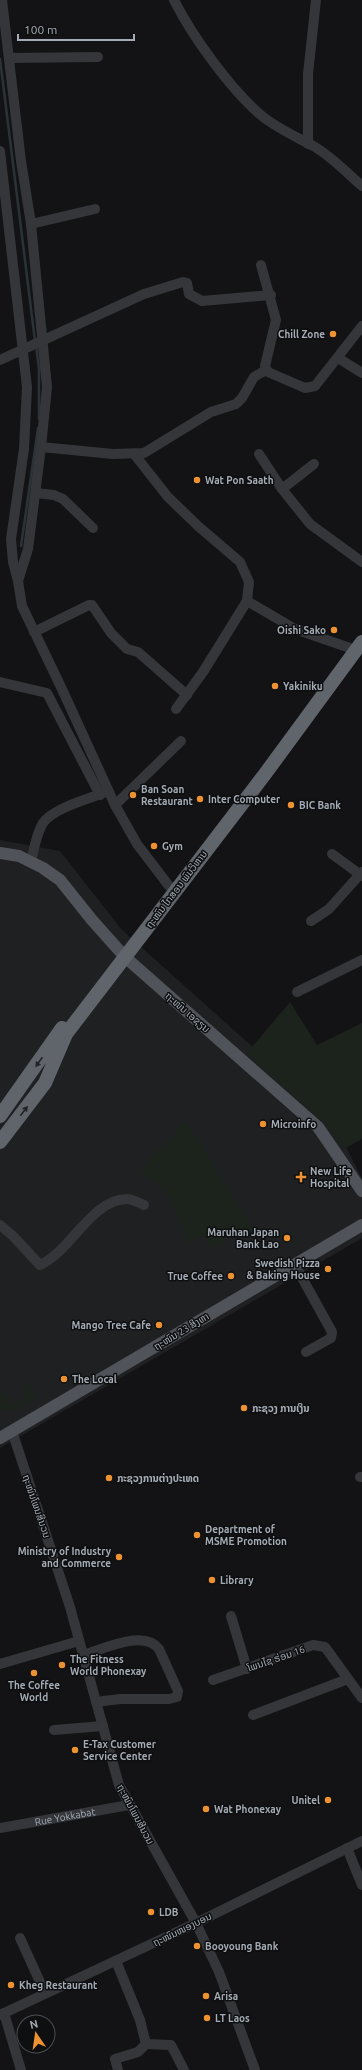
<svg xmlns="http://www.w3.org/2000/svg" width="362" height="2070" viewBox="0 0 362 2070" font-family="Ubuntu,'Noto Sans Lao',sans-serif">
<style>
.built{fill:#1f2022}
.green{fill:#1c231c}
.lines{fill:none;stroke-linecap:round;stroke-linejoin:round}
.stream{stroke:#2a3438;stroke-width:2.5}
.minor{stroke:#34363a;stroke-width:10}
.major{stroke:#505359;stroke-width:12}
.highway{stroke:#60656b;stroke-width:14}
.oneway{fill:#222427}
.poi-dot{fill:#ed9233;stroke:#0e0f10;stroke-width:1.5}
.labels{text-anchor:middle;stroke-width:3;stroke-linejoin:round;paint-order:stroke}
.poi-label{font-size:10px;font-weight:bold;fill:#a5acb5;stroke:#0e0f10;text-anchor:start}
.street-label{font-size:10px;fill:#a5acb5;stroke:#0e0f10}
</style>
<rect width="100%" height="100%" fill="#131315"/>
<path class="built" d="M0 840 60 851 122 930 331 1117 362 1179V1238L0 1448Z"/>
<path class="green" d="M290 1002 317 1045 362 1023V1139L344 1149 322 1121 247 1053Z
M184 1122 191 1129 254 1230 245 1237 240 1232 211 1249 204 1234 189 1244 171 1201 161 1187 140 1173 158 1148 162 1150Z
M30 1381 36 1397 34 1401 9 1412 5 1409 0 1410V1388L13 1406C23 1399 29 1397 25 1385Z"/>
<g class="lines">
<path class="stream" d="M0 59 35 341
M36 346 39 369V419
M21 546 38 428"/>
<g class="minor">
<path d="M2 0 21 161 31 224 47 387 41 447 28 549 18 581"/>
<path d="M174 0C192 36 231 90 262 116 278 129 297 137 315 147 332 157 347 173 362 186"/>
<path d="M9 58 98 57"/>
<path d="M308 144V74L316 0"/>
<path d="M0 151 27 387 24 449 11 539 13 562 18 581 22 606 61 687 115 805 137 844 169 886"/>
<path d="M31 224 95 209"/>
<path d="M261 265 276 320 265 366 268 372 305 388 315 386 362 326"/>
<path d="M338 358 362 373"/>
<path d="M0 360 144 294 183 282 187 283 189 294 202 301 271 295"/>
<path d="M41 447 113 454 144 453 211 412 236 404 242 398 254 377 266 370"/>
<path d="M134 454 168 497 198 526 240 562 249 582 247 601 295 629 350 648"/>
<path d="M259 454 282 489 310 524 362 562"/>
<path d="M282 489 314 464"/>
<path d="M36 493 54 495 63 499 93 528"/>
<path d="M34 632 89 605H92L111 633 127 649 138 652 187 695"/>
<path d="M0 682 47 693 100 795"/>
<path d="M176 709 203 672 247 601"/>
<path d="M115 805 181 741"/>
<path d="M332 854 362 876"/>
<path d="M31 862C34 850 36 834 43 823 53 808 89 799 106 792"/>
<path d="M311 921 329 909 362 872"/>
<path d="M297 992 362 960"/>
<path d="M0 1225 13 1236 40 1265C70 1252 92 1199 127 1199 133 1199 139 1203 144 1205"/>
<path d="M295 1265 332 1332 331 1338 306 1352"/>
<path d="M12 1431 70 1607 119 1785 196 1923 219 1972 255 2070"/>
<path d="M360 1477H362"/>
<path d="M231 1616 247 1669"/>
<path d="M83 1655C104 1649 144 1629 159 1649L178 1691 177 1697 169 1699H120L96 1702"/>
<path d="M0 1664 79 1641"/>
<path d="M213 1680 313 1645 325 1647 362 1698"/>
<path d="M253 1715 348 1679"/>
<path d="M54 1730 103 1726"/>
<path id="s1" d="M0 1828 129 1805"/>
<path d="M347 1848 362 1885"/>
<path d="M20 1938 45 1993"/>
<path d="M116 1961 140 2020 146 2044 171 2045 184 2070"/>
<path d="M4 2013 21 2070"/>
<path d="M0 2015 196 1923 362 1841"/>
<path d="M118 2070 115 2059 138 2052 146 2044"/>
</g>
<path class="major" d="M0 853 19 856 43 868 60 880 92 920 125 957 318 1127 362 1191
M0 1438 362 1225"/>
<path class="highway" d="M0 1116 62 1028
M0 1142 45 1083 66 1034 265 774 362 642"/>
</g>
<defs><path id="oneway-solid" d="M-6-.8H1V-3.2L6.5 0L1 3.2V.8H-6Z"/></defs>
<g class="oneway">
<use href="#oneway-solid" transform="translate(39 1062) rotate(125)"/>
<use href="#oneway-solid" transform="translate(24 1111) rotate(-53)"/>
</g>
<g class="poi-dot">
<circle cx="333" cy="334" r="4"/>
<circle cx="197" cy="480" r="4"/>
<circle cx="334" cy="630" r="4"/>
<circle cx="275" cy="686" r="4"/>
<circle cx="133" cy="795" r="4"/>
<circle cx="200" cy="799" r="4"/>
<circle cx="291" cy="805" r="4"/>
<circle cx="154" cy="846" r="4"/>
<circle cx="263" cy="1124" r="4"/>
<path d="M299 1171h4v4h4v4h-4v4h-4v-4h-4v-4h4z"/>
<circle cx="287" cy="1238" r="4"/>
<circle cx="328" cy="1269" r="4"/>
<circle cx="231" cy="1276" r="4"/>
<circle cx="159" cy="1325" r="4"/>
<circle cx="64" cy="1379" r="4"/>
<circle cx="244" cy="1408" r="4"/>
<circle cx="109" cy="1478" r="4"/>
<circle cx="197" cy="1535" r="4"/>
<circle cx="119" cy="1557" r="4"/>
<circle cx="212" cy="1580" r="4"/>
<circle cx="62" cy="1665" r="4"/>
<circle cx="34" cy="1673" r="4"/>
<circle cx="75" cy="1750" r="4"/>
<circle cx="328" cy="1800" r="4"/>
<circle cx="206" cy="1809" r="4"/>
<circle cx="151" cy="1912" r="4"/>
<circle cx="197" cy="1946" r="4"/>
<circle cx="11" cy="1985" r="4"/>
<circle cx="206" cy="1996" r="4"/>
<circle cx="207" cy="2018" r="4"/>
</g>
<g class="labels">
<g class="poi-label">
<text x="325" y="338" text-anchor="end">Chill Zone</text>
<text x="205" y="484">Wat Pon Saath</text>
<text x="326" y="634" text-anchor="end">Oishi Sako</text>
<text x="283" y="690">Yakiniku</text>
<text x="141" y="793">Ban Soan<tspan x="141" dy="12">Restaurant</tspan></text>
<text x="208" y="803">Inter Computer</text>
<text x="299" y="809">BIC Bank</text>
<text x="162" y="850">Gym</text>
<text x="271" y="1128">Microinfo</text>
<text x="310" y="1175">New Life<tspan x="310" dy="12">Hospital</tspan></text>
<text x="279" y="1236" text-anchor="end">Maruhan Japan<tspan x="279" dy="12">Bank Lao</tspan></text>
<text x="320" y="1267" text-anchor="end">Swedish Pizza<tspan x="320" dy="12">&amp; Baking House</tspan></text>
<text x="223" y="1280" text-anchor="end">True Coffee</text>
<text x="151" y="1329" text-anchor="end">Mango Tree Cafe</text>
<text x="72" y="1383">The Local</text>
<text x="252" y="1412">ກະຊວງ ການເງິນ</text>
<text x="117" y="1482">ກະຊວງການຕ່າງປະເທດ</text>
<text x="205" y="1533">Department of<tspan x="205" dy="12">MSME Promotion</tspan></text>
<text x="111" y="1555" text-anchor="end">Ministry of Industry<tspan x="111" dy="12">and Commerce</tspan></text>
<text x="220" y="1584">Library</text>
<text x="70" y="1663">The Fitness<tspan x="70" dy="12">World Phonexay</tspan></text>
<text x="34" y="1689" text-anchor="middle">The Coffee<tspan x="34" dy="12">World</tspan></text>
<text x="83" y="1748">E-Tax Customer<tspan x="83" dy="12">Service Center</tspan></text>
<text x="320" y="1804" text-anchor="end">Unitel</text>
<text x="214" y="1813">Wat Phonexay</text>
<text x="159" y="1916">LDB</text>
<text x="205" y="1950">Booyoung Bank</text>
<text x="19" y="1989">Kheg Restaurant</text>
<text x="214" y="2000">Arisa</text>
<text x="215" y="2022">LT Laos</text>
</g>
<g class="street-label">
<text transform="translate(176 889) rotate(-53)" y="4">ຖະໜົນ ໄກສອນ ພົມວິຫານ</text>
<text transform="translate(188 1012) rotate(41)" y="4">ຖະໜົນ ເອຊຽນ</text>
<text transform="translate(181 1331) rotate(-31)" y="4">ຖະໜົນ 23 ສິງຫາ</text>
<text transform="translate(37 1506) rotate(71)" y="4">ຖະໜົນໂພນສີນວນ</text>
<text transform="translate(276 1658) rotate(-19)" y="4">ໂພນໄຊ ຮ່ອມ 16</text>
<text transform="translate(136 1814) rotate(62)" y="4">ຖະໜົນໂພນສີນວນ</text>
<text dy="4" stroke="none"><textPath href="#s1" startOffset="66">Rue Yokkabat</textPath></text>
<text transform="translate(182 1929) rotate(-26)" y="4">ຖະໜົນໜອງບອນ</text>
</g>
</g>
<g transform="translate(36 2034) rotate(347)"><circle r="19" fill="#0e0f10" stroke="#4a4e52"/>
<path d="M0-3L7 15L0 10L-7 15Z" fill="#ed9233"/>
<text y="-6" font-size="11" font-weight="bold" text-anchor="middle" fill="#a5acb5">N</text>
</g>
<path d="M18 34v6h116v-6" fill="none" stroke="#a5acb5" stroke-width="2"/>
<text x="24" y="34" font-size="12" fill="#a5acb5" stroke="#0e0f10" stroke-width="3" paint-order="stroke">100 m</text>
</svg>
